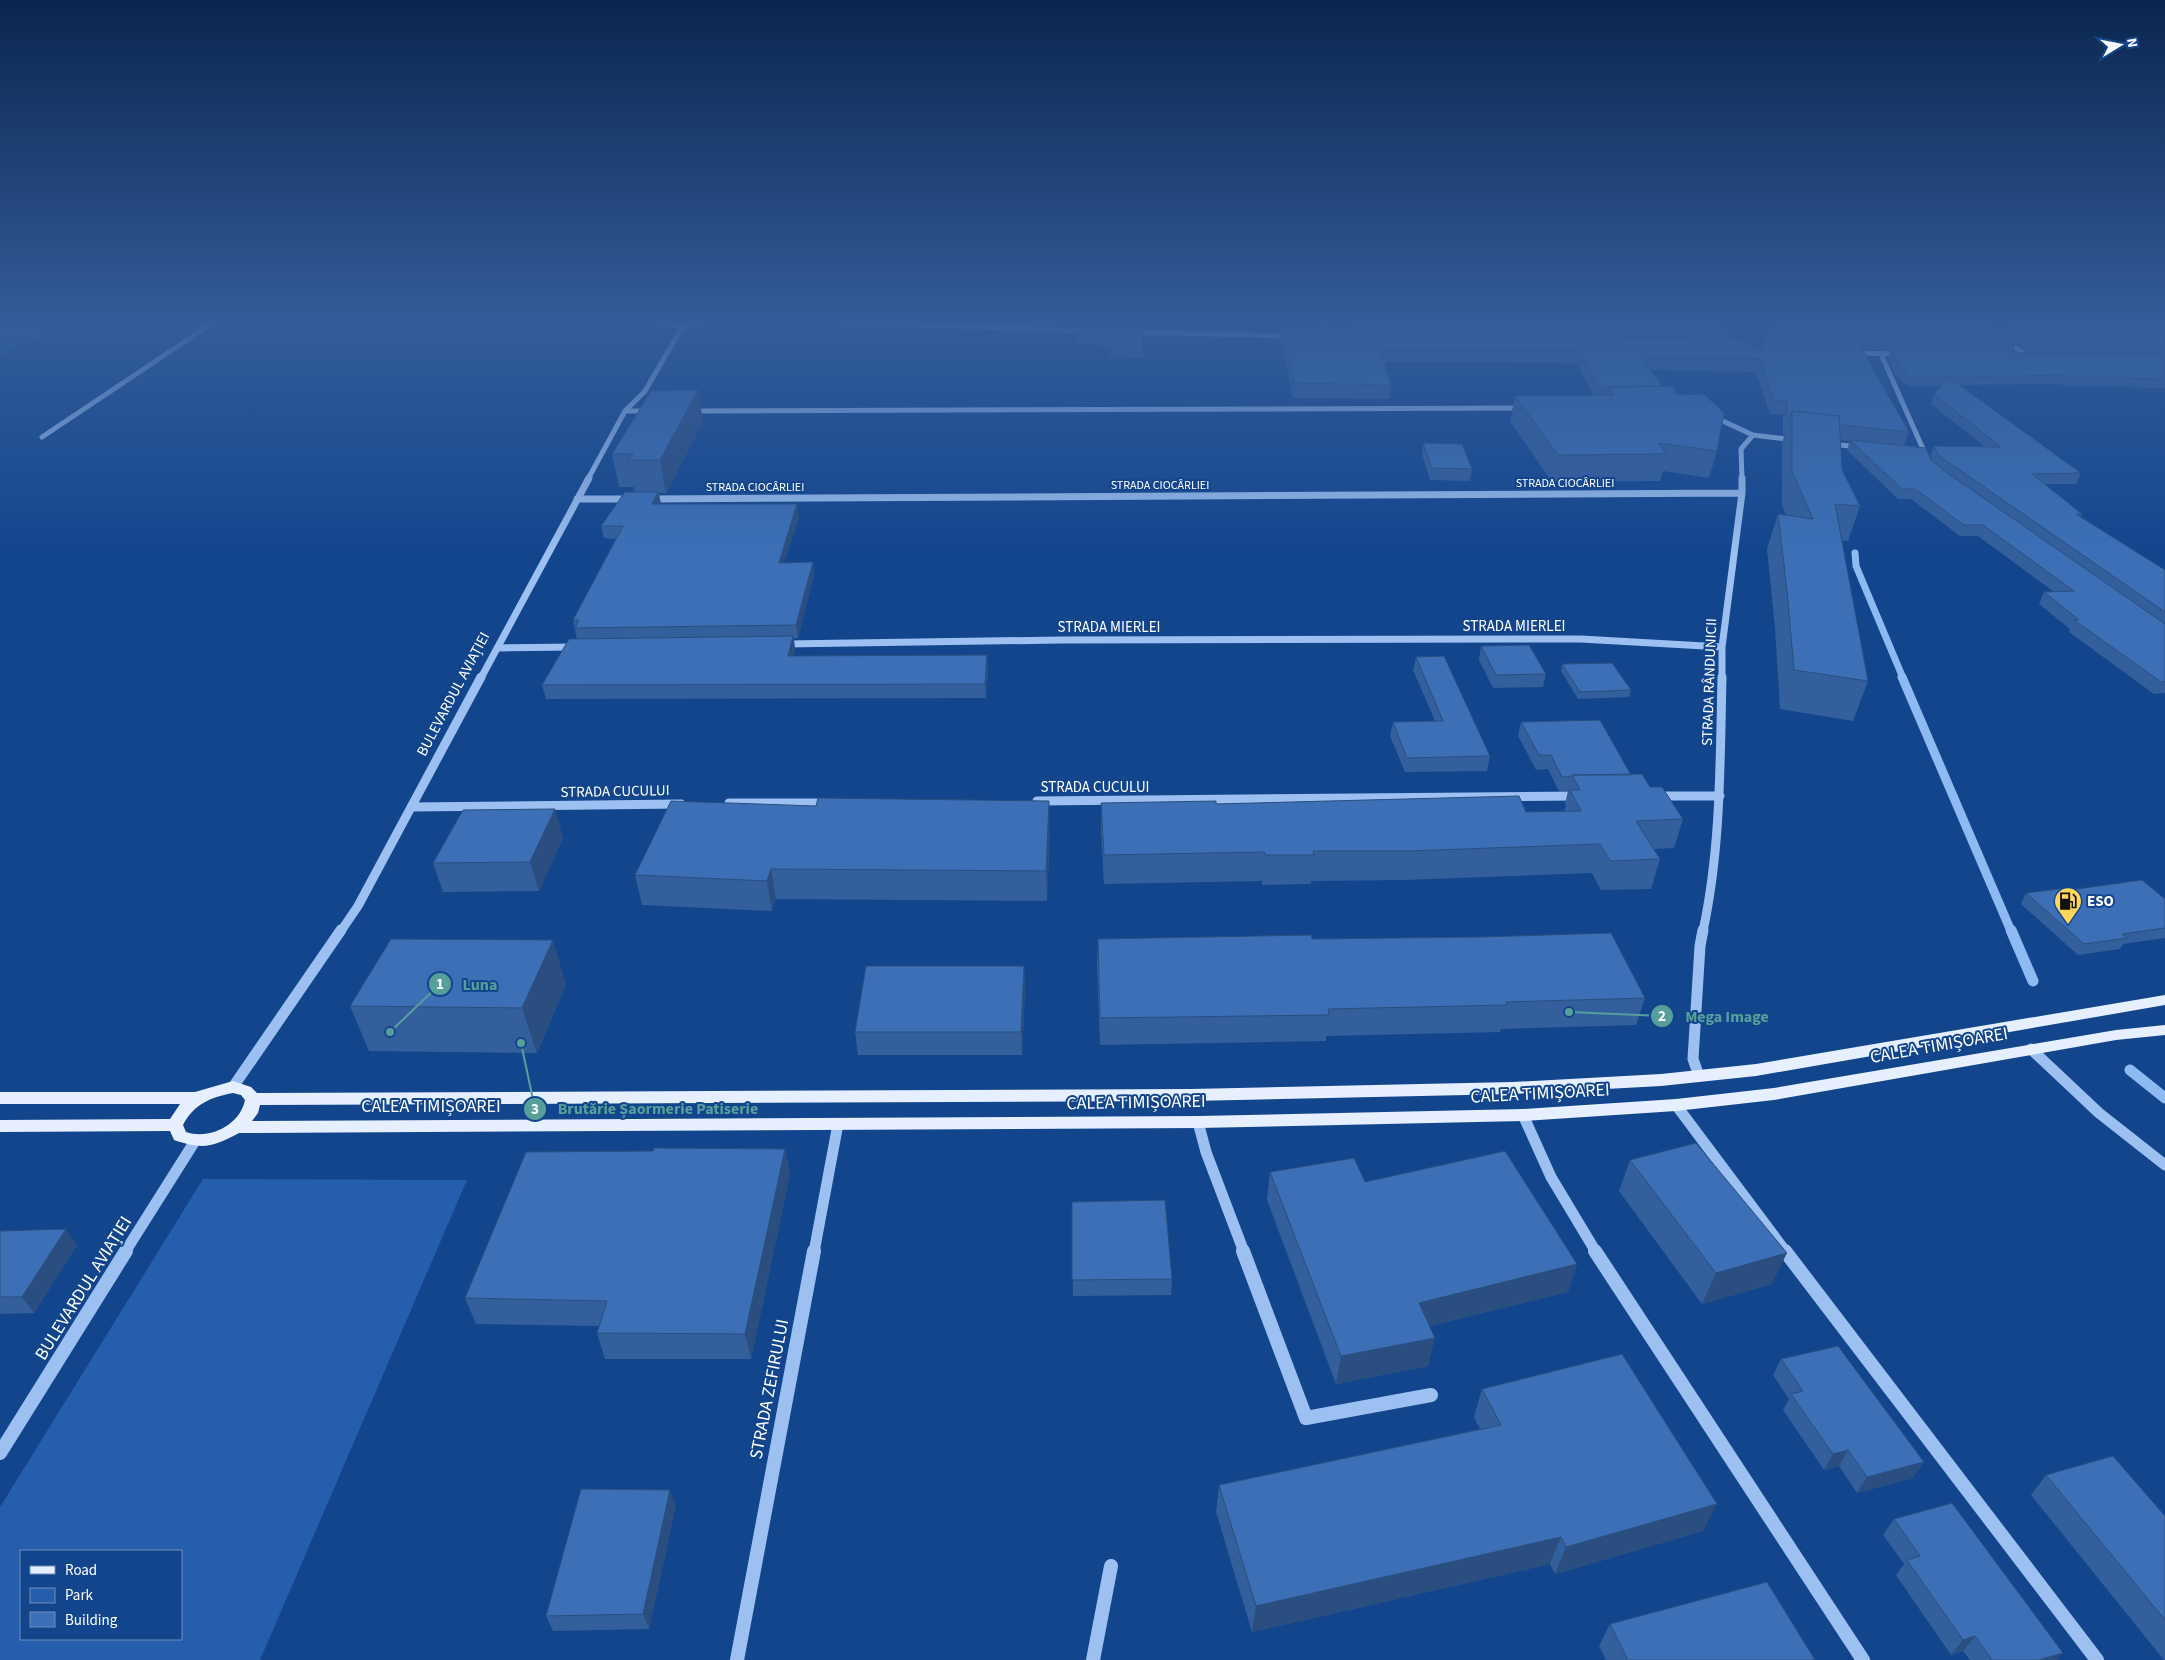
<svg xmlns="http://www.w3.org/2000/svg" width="2165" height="1660" viewBox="0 0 2165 1660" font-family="'Source Sans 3',sans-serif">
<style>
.green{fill:#255eac;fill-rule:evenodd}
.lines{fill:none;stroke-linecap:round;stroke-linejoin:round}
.stream-far2{stroke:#8ebaf4;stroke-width:7}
.stream-far1{stroke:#8ebaf4;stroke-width:9}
.stream{stroke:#8ebaf4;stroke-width:11}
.minor-far4{stroke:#9cc0f1;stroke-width:5}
.minor-far3{stroke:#9cc0f1;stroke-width:7}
.minor-far2{stroke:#9cc0f1;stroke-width:9}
.minor-far1{stroke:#9cc0f1;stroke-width:11}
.minor{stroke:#9cc0f1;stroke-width:14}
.major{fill:#e6efff;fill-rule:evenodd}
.wall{fill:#345f9d}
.shaded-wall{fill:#2a4e7f}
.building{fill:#3c6fb6;stroke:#2a4e7f}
.labels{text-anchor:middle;stroke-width:4;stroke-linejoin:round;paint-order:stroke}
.far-street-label{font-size:12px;fill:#fff;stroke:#13458d}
.street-label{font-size:15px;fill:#fff;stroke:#13458d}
.poi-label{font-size:15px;font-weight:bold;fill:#fff;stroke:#13458d;text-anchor:start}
.near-street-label{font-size:18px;fill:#fff;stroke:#13458d}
.leader{fill:none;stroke:#579f9a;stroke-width:2}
.callout-dot{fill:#579f9a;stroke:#13458d;stroke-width:2}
.mark-label{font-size:15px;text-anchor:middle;font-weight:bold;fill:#fff}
.callout-label{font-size:16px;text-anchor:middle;font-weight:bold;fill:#579f9a;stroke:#13458d;stroke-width:4;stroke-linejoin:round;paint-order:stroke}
</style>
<rect width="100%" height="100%" fill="#13458d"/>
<path class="green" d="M0 322H71L0 355Z
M203 1179 467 1180 260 1660H0V1507ZM181 1551V1639H21V1551Z"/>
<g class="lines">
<path class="stream-far2" d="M1855 553 1856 566 1903 678"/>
<path class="stream-far1" d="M1902 677 2011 931"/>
<path class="stream" d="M2011 930 2033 981
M2130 1070 2165 1098"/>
<path class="minor-far4" d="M659 322 684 327
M838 322 1090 331
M1131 332 1293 336
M1324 337 1327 322
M2005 341 2028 356
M1853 353 1900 354
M1881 354 1927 458
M625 411H650
M690 411 1522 408
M1712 416 1753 435
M42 437 214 322
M1830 444 1860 447
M588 479 625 411 645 391 680 331 684 327 701 322
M1742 479 1741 449 1753 435 1795 440"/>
<path class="minor-far3" d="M577 499H632
M648 499 1742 493
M785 644 1061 640 1581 639 1722 647
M497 648 574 647
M481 678 589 478
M1722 678V647L1742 493V478"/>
<path class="minor-far2" d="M1657 796H1720
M1037 801 1579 796
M729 803H829
M411 807 681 804
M341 931 358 906 481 677
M1703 931C1721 848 1720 762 1722 677"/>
<path class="minor-far1" d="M2031 1049 2099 1113 2165 1165
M1699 1076 1693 1059 1700 946 1703 930
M233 1087 341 930
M1676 1105 1786 1252
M1523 1115 1551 1177 1596 1252
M1198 1122 1206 1152 1244 1252
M125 1252 195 1141
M814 1252 838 1124"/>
<path class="minor" d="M1243 1251 1306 1418 1431 1395
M1595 1251 1863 1660
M1785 1251 2097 1660
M0 1453 126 1251
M737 1660 814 1251
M1093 1660 1111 1566"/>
<path class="major" d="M2165 995V1005L1756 1076 1661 1086 1513 1094 1191 1101 260 1105 258 1113 252 1121 1198 1116 1523 1109 1676 1099 1774 1088 2116 1030 2165 1025V1035L2116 1040 1774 1100 1676 1111 1523 1121 1198 1128 239 1133C213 1147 203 1150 174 1140L170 1131 0 1132V1120L170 1119 180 1104H0V1092H195L233 1081 251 1087 257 1093 1191 1089 1513 1082 1661 1074 1756 1064ZM233 1093 241 1095 245 1100C240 1125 210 1140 186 1132L183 1125C194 1104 211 1097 233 1093Z"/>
</g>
<path class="wall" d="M1082 322H1141V327L1082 325Z
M1348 322H1717L1734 339 1733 340 1758 353 1766 341 1775 322H2165V355L2029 352 2016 344 2013 352 1862 349 1909 432 1904 445 1933 461 1930 456 1934 446H1984L1931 404 1934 394 1941 386H1909L1895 375 1888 358 1891 350 2165 355V388L2064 386 2061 384 1959 385 2081 473 2076 484H2045L2082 514 2081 517 2165 570V693L2154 694 2069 632 2070 629 2039 604 2044 592H2054L1978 536H1960L1911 499H1898L1847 450 1850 441 1840 440 1842 470 1860 506 1848 541H1842L1868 681 1853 721 1780 709 1775 628 1767 549 1778 514 1786 515 1782 505V443L1785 434H1783V415L1770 414 1756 372 1651 370 1662 386 1717 451 1709 478 1663 471 1660 481 1552 482 1510 421 1515 396 1594 395 1576 363 1384 362 1391 385 1389 399 1293 398 1281 341 1282 327 1351 329Z
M1142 331 1143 358 1110 356V351L1111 346 1075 344V339Z
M698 390 703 422 666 493H659L661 504H797L799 517 784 563 813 562 814 575 798 638H794L795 649 793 656 988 669 986 698 546 699 542 685 577 639 573 620 616 539 604 538 601 526 635 492 634 487H619L612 454Z
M1423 443 1472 469 1470 481 1430 480 1422 455Z
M1481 646 1546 674 1543 687 1493 688 1479 660Z
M1416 657 1490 756 1487 771 1405 772 1390 736 1393 722 1435 721 1413 670Z
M1562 664 1631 690 1629 697 1578 699 1561 671Z
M1521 722 1631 775 1650 787 1683 819 1674 848 1653 849 1660 859 1651 889 1601 890 1592 873 1404 880 1311 881V884L1262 885V881L1104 884 1101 832V803L1216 804 1526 812 1564 811 1566 805 1565 804 1568 791H1559L1548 769 1536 770 1518 736Z
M1050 830 1047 901 776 899 772 911 642 905 635 875Z
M563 838 539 891 443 892 433 863Z
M2070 890 2165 899V938L2123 944 2120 949 2078 955 2021 904 2026 893Z
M1098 939H1312L1645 998 1636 1025 1501 1029 1500 1032 1326 1036V1041L1100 1045 1097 965Z
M1024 966 1025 989 1022 1055H858L855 1032Z
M566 984 537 1053 369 1051 350 1006Z
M785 1149 790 1174 751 1359H605L597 1333 599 1326 476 1324 465 1298Z
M1630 1160 1772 1284 1702 1304 1619 1191Z
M1270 1172 1365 1182 1577 1264 1568 1292 1430 1326 1428 1366 1336 1384 1267 1200Z
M1072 1202 1172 1279 1171 1295 1073 1296Z
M0 1231 77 1245 34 1313 0 1314Z
M1781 1359 1913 1478 1857 1493 1839 1466 1824 1470 1783 1410 1789 1399 1773 1375Z
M1482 1389 1703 1531 1555 1574 1550 1564 1252 1632 1216 1512 1219 1485 1480 1429 1474 1417Z
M2046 1475 2165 1516V1660H2164L2031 1495Z
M676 1505 649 1629 553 1631 546 1616Z
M1894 1519 2057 1660H1970L1963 1651 1951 1655 1896 1575 1904 1564 1883 1535Z
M1610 1624 1815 1660H1606L1599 1646Z"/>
<path class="shaded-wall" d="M698 390 703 422 666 493 660 460Z
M658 492 661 504H652Z
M797 504 799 517 780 576 779 563Z
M813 562 814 575 798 638 796 625Z
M793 636 795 649 790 670 788 656Z
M987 655 988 669 986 698 985 684Z
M1049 801 1050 830 1047 901 1046 871Z
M555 809 563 838 539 891 530 862Z
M771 869 776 899 772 911 767 881Z
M553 940 566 984 537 1053 522 1008Z
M1024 966 1025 989 1022 1055 1021 1032Z
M785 1149 790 1174 751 1359 745 1334Z
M66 1229 77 1245 34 1313 22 1297Z
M1787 1253 1772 1284 1702 1304 1716 1273Z
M1577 1264 1568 1292 1413 1330 1419 1303Z
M1435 1338 1428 1366 1336 1384 1341 1356Z
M1848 1450 1839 1466 1824 1470 1833 1454Z
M1924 1462 1913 1478 1857 1493 1867 1477Z
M670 1490 676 1505 649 1629 643 1614Z
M1717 1504 1703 1531 1555 1574 1566 1547Z
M1561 1537 1550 1564 1252 1632 1256 1606Z
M1975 1636 1963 1651 1951 1655 1963 1640Z
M2063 1653 2057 1660H2039Z"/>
<path class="building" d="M1351 322H1717L1734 339 1354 327Z
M1775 322H1984L2016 344 1865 341 1843 324 1852 340 1767 338Z
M1999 322H2165V346L2033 344Z
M1282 327 1745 341 1758 353 1764 341 1859 344 1909 432 1842 425 1839 422V416L1792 411 1789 419H1787V401L1774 400 1760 359 1641 356 1662 386 1610 387 1609 389H1602L1578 349H1380L1391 385 1294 383Z
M1079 329 1142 331 1143 352 1110 351 1113 341 1075 339Z
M1891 350 2165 355V379L2068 377 2065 375 1912 378 1898 367Z
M1948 377 2081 473 2032 474 2082 514H2076L2165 570V612L1938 455 1934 446 2001 447 1934 394Z
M1672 386 1678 395 1704 394 1724 413 1717 451 1658 443 1667 454 1558 455 1515 396 1614 395 1610 387Z
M698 390 660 460H628L633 454H612L651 391Z
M1792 411 1839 416 1842 470 1860 506 1835 504 1868 681 1794 670 1787 591 1778 514 1813 519 1792 471Z
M1850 440 1926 448 1931 460 1946 472 2165 624V682H2161L2074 620H2079L2044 592 2074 591 1983 525H1964L1915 489H1902Z
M1423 443 1462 444 1472 469 1432 468Z
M625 492H658L652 504H797L779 563 813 562 796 625 575 628 579 620H573L623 526H601Z
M793 636 788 656 987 655 985 684 542 685 569 639Z
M1529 645 1546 674 1496 675 1481 646Z
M1444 656 1490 756 1407 758 1393 722 1443 721 1416 657Z
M1612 663 1631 690 1580 692 1562 664Z
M1600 720 1631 775H1572V776L1562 777 1551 755H1539L1521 722Z
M1642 774 1650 787H1662L1683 819 1636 821 1660 859 1610 861 1600 844 1409 851H1313L1314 855H1265L1264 852 1104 855 1101 803 1216 801V804L1519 796 1526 812 1581 811 1570 790H1580L1572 775Z
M818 798 1049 801 1046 871 771 869 767 881 635 875 671 801 816 806Z
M555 809 530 862 433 863 463 810Z
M2142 880 2165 899V928L2122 934 2127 938 2084 944 2026 893 2067 888 2070 890Z
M1611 933 1645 998 1506 1002 1507 1005 1328 1009 1329 1015 1100 1018 1098 939 1311 935 1312 939 1481 937Z
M391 939 553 940 522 1008 350 1006Z
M866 966H1024L1021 1032H855Z
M1696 1143 1787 1253 1716 1273 1630 1160Z
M654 1148 785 1149 745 1334 597 1333 607 1301 465 1298 526 1152 653 1151Z
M1505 1151 1577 1264 1419 1303 1435 1338 1341 1356 1270 1172 1354 1158 1365 1182Z
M1165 1200 1172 1279 1072 1280V1202Z
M66 1229 22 1297H0V1231Z
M1838 1346 1924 1462 1867 1477 1848 1450 1833 1454 1791 1394 1803 1391 1781 1359Z
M1622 1354 1717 1504 1566 1547 1561 1537 1256 1606 1219 1485 1501 1425 1482 1389Z
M2113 1456 2165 1516V1620L2046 1475Z
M581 1489 670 1490 643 1614 546 1616Z
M1952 1503 2063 1653 2039 1660H1992L1975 1636 1963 1640 1907 1560 1920 1556 1894 1519Z
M1767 1582 1815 1660H1628L1610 1624Z"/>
<linearGradient id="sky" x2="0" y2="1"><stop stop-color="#0a264e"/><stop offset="0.58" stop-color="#335c9a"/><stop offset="1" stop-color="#335c9a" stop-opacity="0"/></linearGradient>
<rect width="2165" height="554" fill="url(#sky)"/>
<defs>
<g id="fuel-pin" transform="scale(1.4375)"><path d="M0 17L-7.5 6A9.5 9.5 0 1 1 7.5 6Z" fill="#ffd55c" stroke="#13458d"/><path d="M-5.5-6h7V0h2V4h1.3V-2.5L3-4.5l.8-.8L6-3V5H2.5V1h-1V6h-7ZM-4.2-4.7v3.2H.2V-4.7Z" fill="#111"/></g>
</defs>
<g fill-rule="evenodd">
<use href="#fuel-pin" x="2068" y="901"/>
</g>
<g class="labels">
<g class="far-street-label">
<text x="1565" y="487">STRADA CIOCÂRLIEI</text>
<text x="1160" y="489">STRADA CIOCÂRLIEI</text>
<text x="755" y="491">STRADA CIOCÂRLIEI</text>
</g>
<g class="street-label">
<text x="1514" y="631">STRADA MIERLEI</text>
<text x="1109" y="632">STRADA MIERLEI</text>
<text transform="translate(1709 682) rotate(-88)" y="5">STRADA RÂNDUNICII</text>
<text transform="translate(453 694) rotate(-62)" y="5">BULEVARDUL AVIAȚIEI</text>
<text x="1095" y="792">STRADA CUCULUI</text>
<text transform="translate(615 791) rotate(-1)" y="5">STRADA CUCULUI</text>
</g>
<g class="poi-label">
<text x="2087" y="906">ESO</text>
</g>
<g class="near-street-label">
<text transform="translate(1939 1045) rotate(-10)" y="6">CALEA TIMIȘOAREI</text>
<text transform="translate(1540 1093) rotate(-3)" y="6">CALEA TIMIȘOAREI</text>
<text transform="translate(1136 1102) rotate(-1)" y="6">CALEA TIMIȘOAREI</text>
<text x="431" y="1112">CALEA TIMIȘOAREI</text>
<text transform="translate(83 1288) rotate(-58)" y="6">BULEVARDUL AVIAȚIEI</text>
<text transform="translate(769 1389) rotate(-79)" y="6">STRADA ZEFIRULUI</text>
</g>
</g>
<path class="leader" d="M390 1032L440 984M1569 1012L1662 1016M521 1043L535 1109"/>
<g class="callout-dot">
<circle cx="390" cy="1032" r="5"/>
<circle cx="1569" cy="1012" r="5"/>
<circle cx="521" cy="1043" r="5"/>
<circle cx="440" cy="984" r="12"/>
<circle cx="1662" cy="1016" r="12"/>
<circle cx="535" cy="1109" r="12"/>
</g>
<g class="mark-label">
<text x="440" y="989">1</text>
<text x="1662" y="1021">2</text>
<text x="535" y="1114">3</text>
</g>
<g class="callout-label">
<text x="480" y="990">Luna</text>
<text x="1727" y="1022">Mega Image</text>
<text x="658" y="1114">Brutărie Șaormerie Patiserie</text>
</g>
<rect x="20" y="1550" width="162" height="90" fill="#13458d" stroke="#718fbb"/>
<rect x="30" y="1566" width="25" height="8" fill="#e6efff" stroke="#718fbb"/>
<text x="65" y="1575" font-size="15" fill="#ffffff">Road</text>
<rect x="30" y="1588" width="25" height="15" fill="#255eac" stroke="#718fbb"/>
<text x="65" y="1600" font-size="15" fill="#ffffff">Park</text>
<rect x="30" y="1612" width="25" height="15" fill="#3c6fb6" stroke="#718fbb"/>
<text x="65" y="1625" font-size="15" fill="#ffffff">Building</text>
<g transform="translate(2120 45) rotate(80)" stroke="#13458d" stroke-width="4" paint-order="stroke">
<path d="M0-4L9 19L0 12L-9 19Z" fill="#ffffff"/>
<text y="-8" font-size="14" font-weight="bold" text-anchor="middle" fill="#ffffff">N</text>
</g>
</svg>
